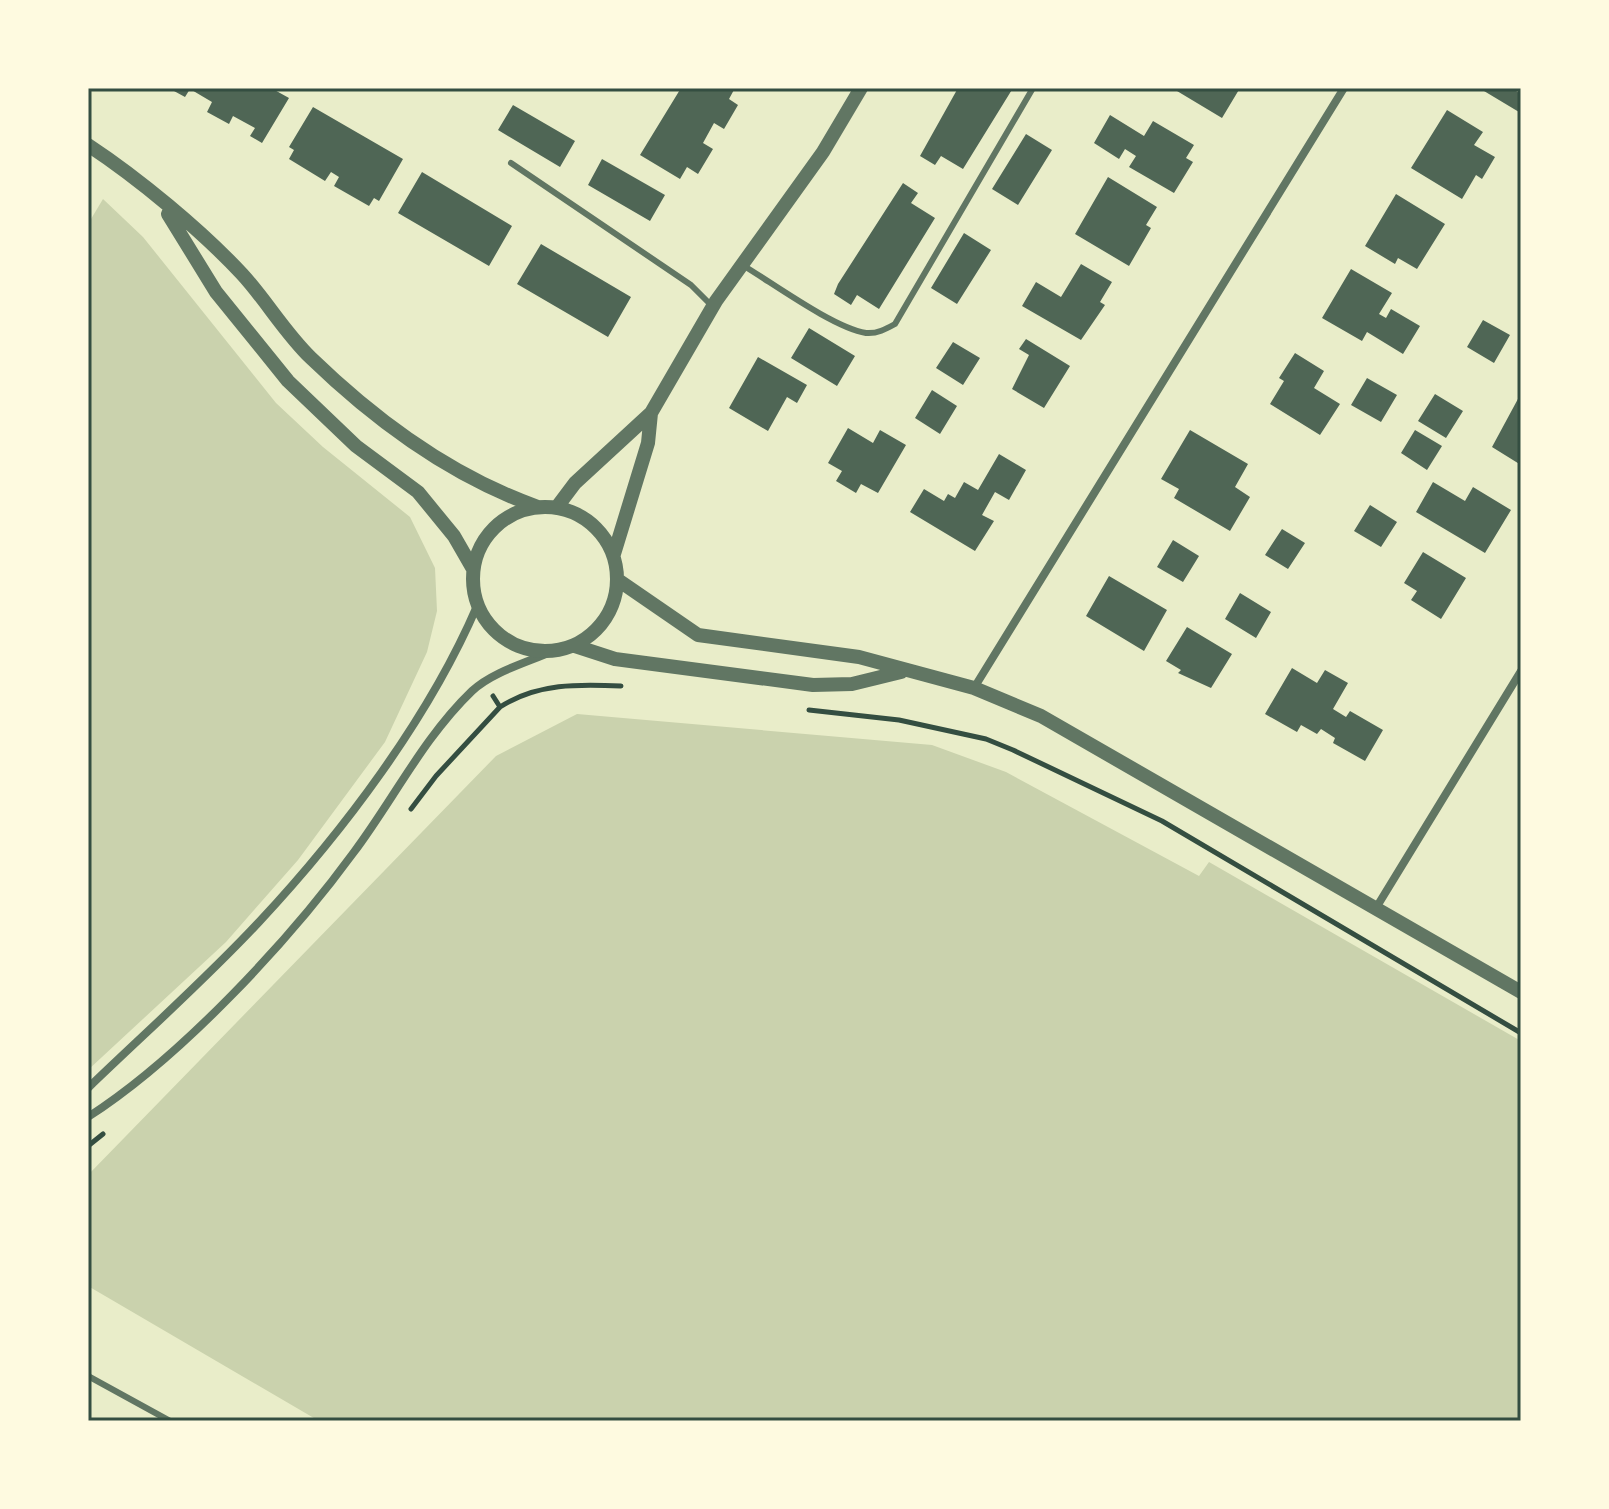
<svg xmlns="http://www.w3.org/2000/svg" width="1609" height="1509" viewBox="0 0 1609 1509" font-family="Manrope,sans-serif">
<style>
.green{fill:#cad2ad}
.building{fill:#4f6655}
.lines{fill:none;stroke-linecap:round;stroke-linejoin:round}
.path{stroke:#344e41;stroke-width:5}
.service{stroke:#617663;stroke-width:6}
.minor{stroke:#617663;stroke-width:8}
.tertiary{stroke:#617663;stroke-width:14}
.neatline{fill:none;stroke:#344e41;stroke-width:3}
</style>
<rect width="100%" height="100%" fill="#e9edc9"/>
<path class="green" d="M103 199 143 237 276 403 323 447 410 517 435 568 437 611 427 652 385 742 298 860 226 942 88 1070V224Z
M577 714 932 745 1006 772 1199 876 1209 862 1521 1041V1421H319L88 1286V1175L496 756Z"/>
<path class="building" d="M175 88H271L289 98 262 143 250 136 255 128 233 116 229 124 207 112 212 102 190 89 185 97 174 91Z
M681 88H735L729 99 738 105 724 129 714 123 703 143 713 149 698 174 687 167 680 179 640 155Z
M958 88H1013L963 169 941 156 935 165 920 156Z
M1172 88H1240L1222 118Z
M1479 88H1513L1521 95V108L1519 112Z
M513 105 575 141 560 167 498 130Z
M313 107 403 159 379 201 374 198 369 206 334 186 339 177 331 172 325 181 289 159 294 150 289 147Z
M1447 110 1483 132 1474 145 1495 157 1482 179 1476 175 1462 199 1411 168Z
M1110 115 1144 136 1153 121 1194 145 1186 158 1193 162 1174 193 1129 167 1136 156 1125 149 1119 159 1094 143Z
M1026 134 1052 150 1018 205 992 189Z
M602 159 665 195 650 221 588 185Z
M422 172 512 226 489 266 398 213Z
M1108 177 1157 207 1146 225 1151 228 1129 266 1075 234Z
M903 183 918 193 911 203 935 218 879 309 857 295 851 305 834 294 838 284Z
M1396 194 1445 224 1417 269 1398 258 1395 264 1365 246Z
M964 233 991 250 957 304 931 288Z
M541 244 631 297 608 337 517 284Z
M1081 264 1112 282 1100 302 1105 305 1081 340 1022 306 1036 282 1061 297Z
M1351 269 1392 293 1379 314 1386 318 1391 309 1420 326 1403 354 1367 332 1362 341 1322 318Z
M1483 320 1510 335 1494 363 1467 347Z
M809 328 855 356 837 386 791 358Z
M1026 339 1070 366 1044 408 1012 389 1029 355 1019 349Z
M953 342 980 358 963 385 936 368Z
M1295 353 1324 371 1314 388 1340 404 1320 435 1270 404 1284 381 1279 378Z
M758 357 807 385 797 403 787 397 768 431 729 408Z
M1367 378 1397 395 1381 422 1351 405Z
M932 390 957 406 940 434 915 418Z
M1435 394 1463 411 1446 438 1418 421Z
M1519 397 1521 399V465L1492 447Z
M848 428 873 443 880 430 906 445 878 493 861 484 856 493 836 481 842 471 828 463Z
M1190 430 1248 464 1235 487 1250 497 1230 531 1174 498 1179 489 1161 479Z
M1415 430 1442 446 1427 470 1401 453Z
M999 454 1026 470 1009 500 995 492 982 515 994 521 975 551 910 512 924 489 944 501 948 494 955 498 964 482 978 490Z
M1433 482 1465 501 1473 487 1511 510 1485 553 1416 512Z
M1370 505 1397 522 1381 547 1354 531Z
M1282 529 1305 543 1288 569 1265 555Z
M1173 540 1199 556 1183 582 1157 567Z
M1423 552 1466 578 1441 619 1411 600 1417 591 1404 583Z
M1109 576 1167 610 1144 651 1086 616Z
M1240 593 1271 612 1256 638 1225 619Z
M1187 627 1232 654 1211 688 1178 673 1181 670 1166 661Z
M1292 668 1317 683 1325 670 1348 683 1333 709 1346 717 1350 711 1383 730 1365 761 1333 743 1335 738 1321 729 1317 734 1301 725 1297 732 1265 714Z"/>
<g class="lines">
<path class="path" d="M493 696 500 707C537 683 579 684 621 686
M809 710 899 720 986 739 1013 750 1162 821 1521 1033
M411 809 436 776 500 707
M88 1146 103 1134"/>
<path class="service" d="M511 163 691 285 713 307
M744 266C774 284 834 328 866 333 877 334 886 329 895 324L1033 88
M88 1376 170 1421"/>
<path class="minor" d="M974 688 1344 88
M1376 908 1521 671
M88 1088C145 1033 205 980 259 922 343 832 429 718 477 606
M88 1117C180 1058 289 941 354 852 393 800 424 737 472 691 492 672 528 662 553 651"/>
<path class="tertiary" d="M88 145C138 178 201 230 242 274 266 300 285 333 311 358 376 421 453 477 538 507
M168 214 216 292 288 381 356 446 418 492 454 536 473 569
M473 579a72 72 0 1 1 144 0a72 72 0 1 1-144 0Z
M557 507 575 483 651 413 716 301 823 152 861 88
M614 554 648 443 651 413
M618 580 698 635 859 657 974 688 1041 716 1521 992
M575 646 615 659 813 685 852 684 901 672"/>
</g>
<rect width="1609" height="1509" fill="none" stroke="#fefae0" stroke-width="180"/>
<rect x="90" y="90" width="1429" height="1329" class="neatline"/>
</svg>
